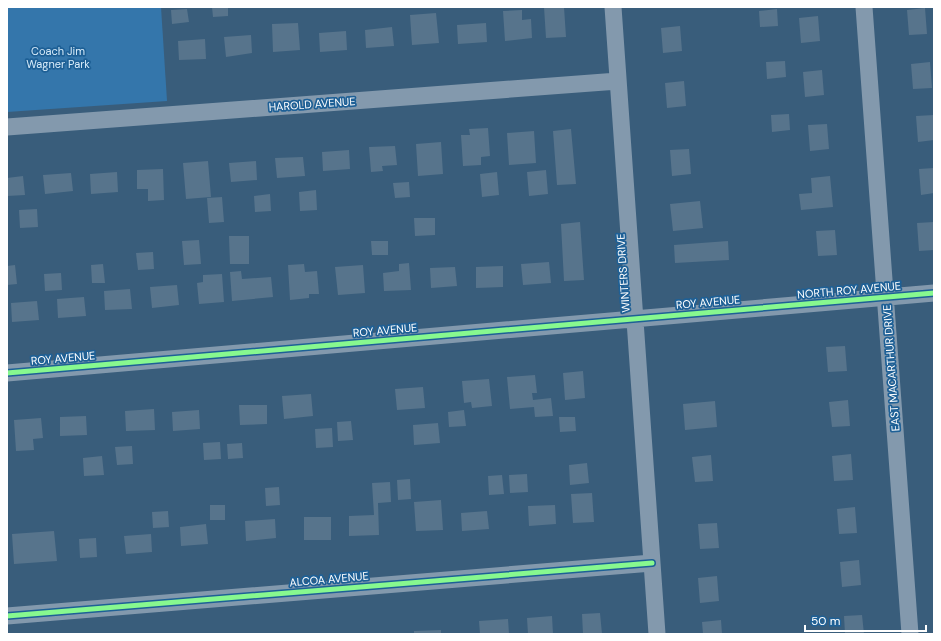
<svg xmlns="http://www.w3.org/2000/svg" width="941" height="641" viewBox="0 0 941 641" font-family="'DM Sans',sans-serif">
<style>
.green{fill:#3476ab}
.building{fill:#57748c}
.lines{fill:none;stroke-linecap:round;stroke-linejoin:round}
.minor{stroke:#8399ad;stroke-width:17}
.cycleway-casing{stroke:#1e6096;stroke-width:8}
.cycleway{stroke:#87f88f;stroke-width:5}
.labels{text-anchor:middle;stroke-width:3.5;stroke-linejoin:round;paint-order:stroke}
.park-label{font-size:11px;fill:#d8ecfa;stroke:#1e6096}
.street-label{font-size:11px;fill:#fff;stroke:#1e6096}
</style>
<rect width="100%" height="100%" fill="#395d7b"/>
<path class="green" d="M7 7H161L167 101 7 112Z"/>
<path class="building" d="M212 7H228V16L213 17Z
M544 7H564L566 37 546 38Z
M925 8 927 34 909 35 907 10Z
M187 9 189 22 172 24 171 10Z
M777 9 778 26 760 27 759 11Z
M522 10V20L531 19 532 38 505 41 503 11Z
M436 13 439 43 412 45 410 15Z
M818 16 820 41 801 43 799 18Z
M298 23 300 50 273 52 272 24Z
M486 23 487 42 458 44 457 25Z
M680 26 682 51 663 53 661 28Z
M392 27 394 46 366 48 365 30Z
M346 31 347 50 320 52 319 33Z
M251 35 252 53 226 57 224 37Z
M205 39 206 59 179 60 178 41Z
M785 61 786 77 767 79 766 62Z
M930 62 932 88 913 89 911 64Z
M822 70 824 95 805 97 803 72Z
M684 81 686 106 667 108 665 83Z
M789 114 790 130 772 132 771 115Z
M934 115V140L918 142 916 116Z
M827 124 829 149 810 151 808 125Z
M488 128 490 156 481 157V165L463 166 461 135H470L469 129Z
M571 129 576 184 557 185 553 131Z
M534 131 536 163 509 165 507 133Z
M441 142 443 174 418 176 416 144Z
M395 146 397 165 382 166 383 171 371 172 369 147Z
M689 149 691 174 672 176 670 150Z
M349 150 350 169 323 171 322 152Z
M303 157 305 176 277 178 275 158Z
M208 161 211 197 186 199 183 163Z
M256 161 257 180 231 182 229 163Z
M934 168V193L921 195 919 169Z
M163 169 164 200 148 201V189H137V170Z
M546 170 548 194 529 196 527 172Z
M117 172 118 192 91 194 90 174Z
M497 172 499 195 482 197 480 174Z
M71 173 73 191 45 194 43 175Z
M23 176 25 195 7 196V178Z
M830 176 833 207 801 210 799 194 812 193 811 178Z
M409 182 410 197 395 198 393 183Z
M316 190 317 210 300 211 299 192Z
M270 194 271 211 255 212 254 196Z
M222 197 224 222 209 223 207 198Z
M700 201 703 228 673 231 670 204Z
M37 209 38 227 20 228 19 210Z
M414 218H435V235L415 236Z
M580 222 584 280 564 281 561 224Z
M934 222V250L919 251 917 223Z
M835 230 837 255 818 256 816 231Z
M229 236H249V264H230Z
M199 240 201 264 184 265 182 241Z
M371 241H388V255H372Z
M728 241 729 260 675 263 674 245Z
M153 252 154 269 138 270 136 253Z
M549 262 551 283 523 285 521 264Z
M409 263 411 290 384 291 383 273 399 271V264Z
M103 264 105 283H92L91 265Z
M304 264 305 272 317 271 319 294H309V298L290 300 288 265Z
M15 265 17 284 7 285V266Z
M363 265 365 293 338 295 335 267Z
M503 266V287L476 288V267Z
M455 267 457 286 431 288 430 268Z
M241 271 242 279 271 277 273 297 232 301 230 272Z
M61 273 62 290 45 291 44 274Z
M222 274 224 302 199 304 197 283 203 282V275Z
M177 285 179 305 152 308 150 287Z
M130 289 132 309 105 310 104 291Z
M84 297 86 316 58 318 57 299Z
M37 301 39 320 12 322 11 303Z
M845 346 847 371 828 372 826 347Z
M583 371 585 398 565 400 563 373Z
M535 375 537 393H532L533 400 551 398 553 416 535 417 534 407 510 409 507 377Z
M489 379 492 406 472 408 471 402 464 403 462 381Z
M423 387 425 408 397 410 395 389Z
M311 394 313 416 284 419 282 396Z
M848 400 850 426 832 427 829 402Z
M715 401 717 427 685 430 683 404Z
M239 405H267V424L240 425Z
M154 409 155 430 126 431 125 411Z
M199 410 200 429 173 431 172 412Z
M464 410 466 426 449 427 448 412Z
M86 416 87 435 60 436V417Z
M559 417H575L576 431 560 432Z
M41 418 43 438 33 439 34 450 16 451 14 420Z
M351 421 353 440 338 441 337 422Z
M438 423 440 443 414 445 413 425Z
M332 428 333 447 316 448 315 429Z
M220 442 221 459 204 460 203 443Z
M242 443 243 458 228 459 227 444Z
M132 446 133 464 117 465 115 447Z
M851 454 853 480 834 481 832 456Z
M711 455 713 481 695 482 692 457Z
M102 456 104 475 84 476 83 458Z
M587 463 589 483 570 485 569 465Z
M527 474 528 492 510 493 509 475Z
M502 475 504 494 489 495 488 476Z
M410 479 411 499 398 500 397 480Z
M390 482 391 502 378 503 379 535 349 536V516L374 515 372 483Z
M279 487 280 505 266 506 265 488Z
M592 493 594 522 573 523 571 494Z
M441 500 443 530 416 531 414 502Z
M210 505H225V520H210Z
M555 505 556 524 529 526 528 506Z
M855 507 857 533 839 534 837 509Z
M168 511 169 527 153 528 152 512Z
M487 511 489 529 462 531 461 513Z
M304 517H331V540H304Z
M275 519 276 538 246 541 245 521Z
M717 523 719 548 700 549 698 524Z
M206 524 208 544 181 546 180 527Z
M54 531 57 561 14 564 12 534Z
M151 534 152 552 126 554 124 536Z
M96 538 97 557 80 558 79 539Z
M859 560 861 585 842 587 840 562Z
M717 576 719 601 700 603 698 578Z
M600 613 602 634H583L582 614Z
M862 615 864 634H845L844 616Z
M552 616 553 634H528L527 618Z
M508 619 509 634H480L479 621Z
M721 620 722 634H703L702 622Z
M441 630V634H414V631Z"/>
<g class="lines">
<path class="minor" d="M613 7 657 634
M864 7 910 634
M7 127 618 81
M7 373 934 293
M7 616 652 563"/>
<g class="cycleway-casing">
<path id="cycleway" d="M7 373 934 293
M7 616 652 563"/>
</g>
<use href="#cycleway" class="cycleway"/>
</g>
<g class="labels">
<g class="park-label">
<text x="58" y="55">Coach Jim<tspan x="58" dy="13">Wagner Park</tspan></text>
</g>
<g class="street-label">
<text transform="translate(312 104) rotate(-4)" y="4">HAROLD AVENUE</text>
<text transform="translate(623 273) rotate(-94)" y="4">WINTERS DRIVE</text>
<text transform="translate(849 290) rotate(-5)" y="4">NORTH ROY AVENUE</text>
<text transform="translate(708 302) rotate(-5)" y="4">ROY AVENUE</text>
<text transform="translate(385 330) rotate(-5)" y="4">ROY AVENUE</text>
<text transform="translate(63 358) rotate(-5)" y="4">ROY AVENUE</text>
<text transform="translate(891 368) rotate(-94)" y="4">EAST MACARTHUR DRIVE</text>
<text transform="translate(329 579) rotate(-5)" y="4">ALCOA AVENUE</text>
</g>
</g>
<rect width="941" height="641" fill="none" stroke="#ffffff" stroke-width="16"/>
<path d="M805 625v6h121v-6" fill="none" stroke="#ffffff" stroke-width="2"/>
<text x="811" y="625" font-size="12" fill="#ffffff" stroke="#1e6096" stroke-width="3" paint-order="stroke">50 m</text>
</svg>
